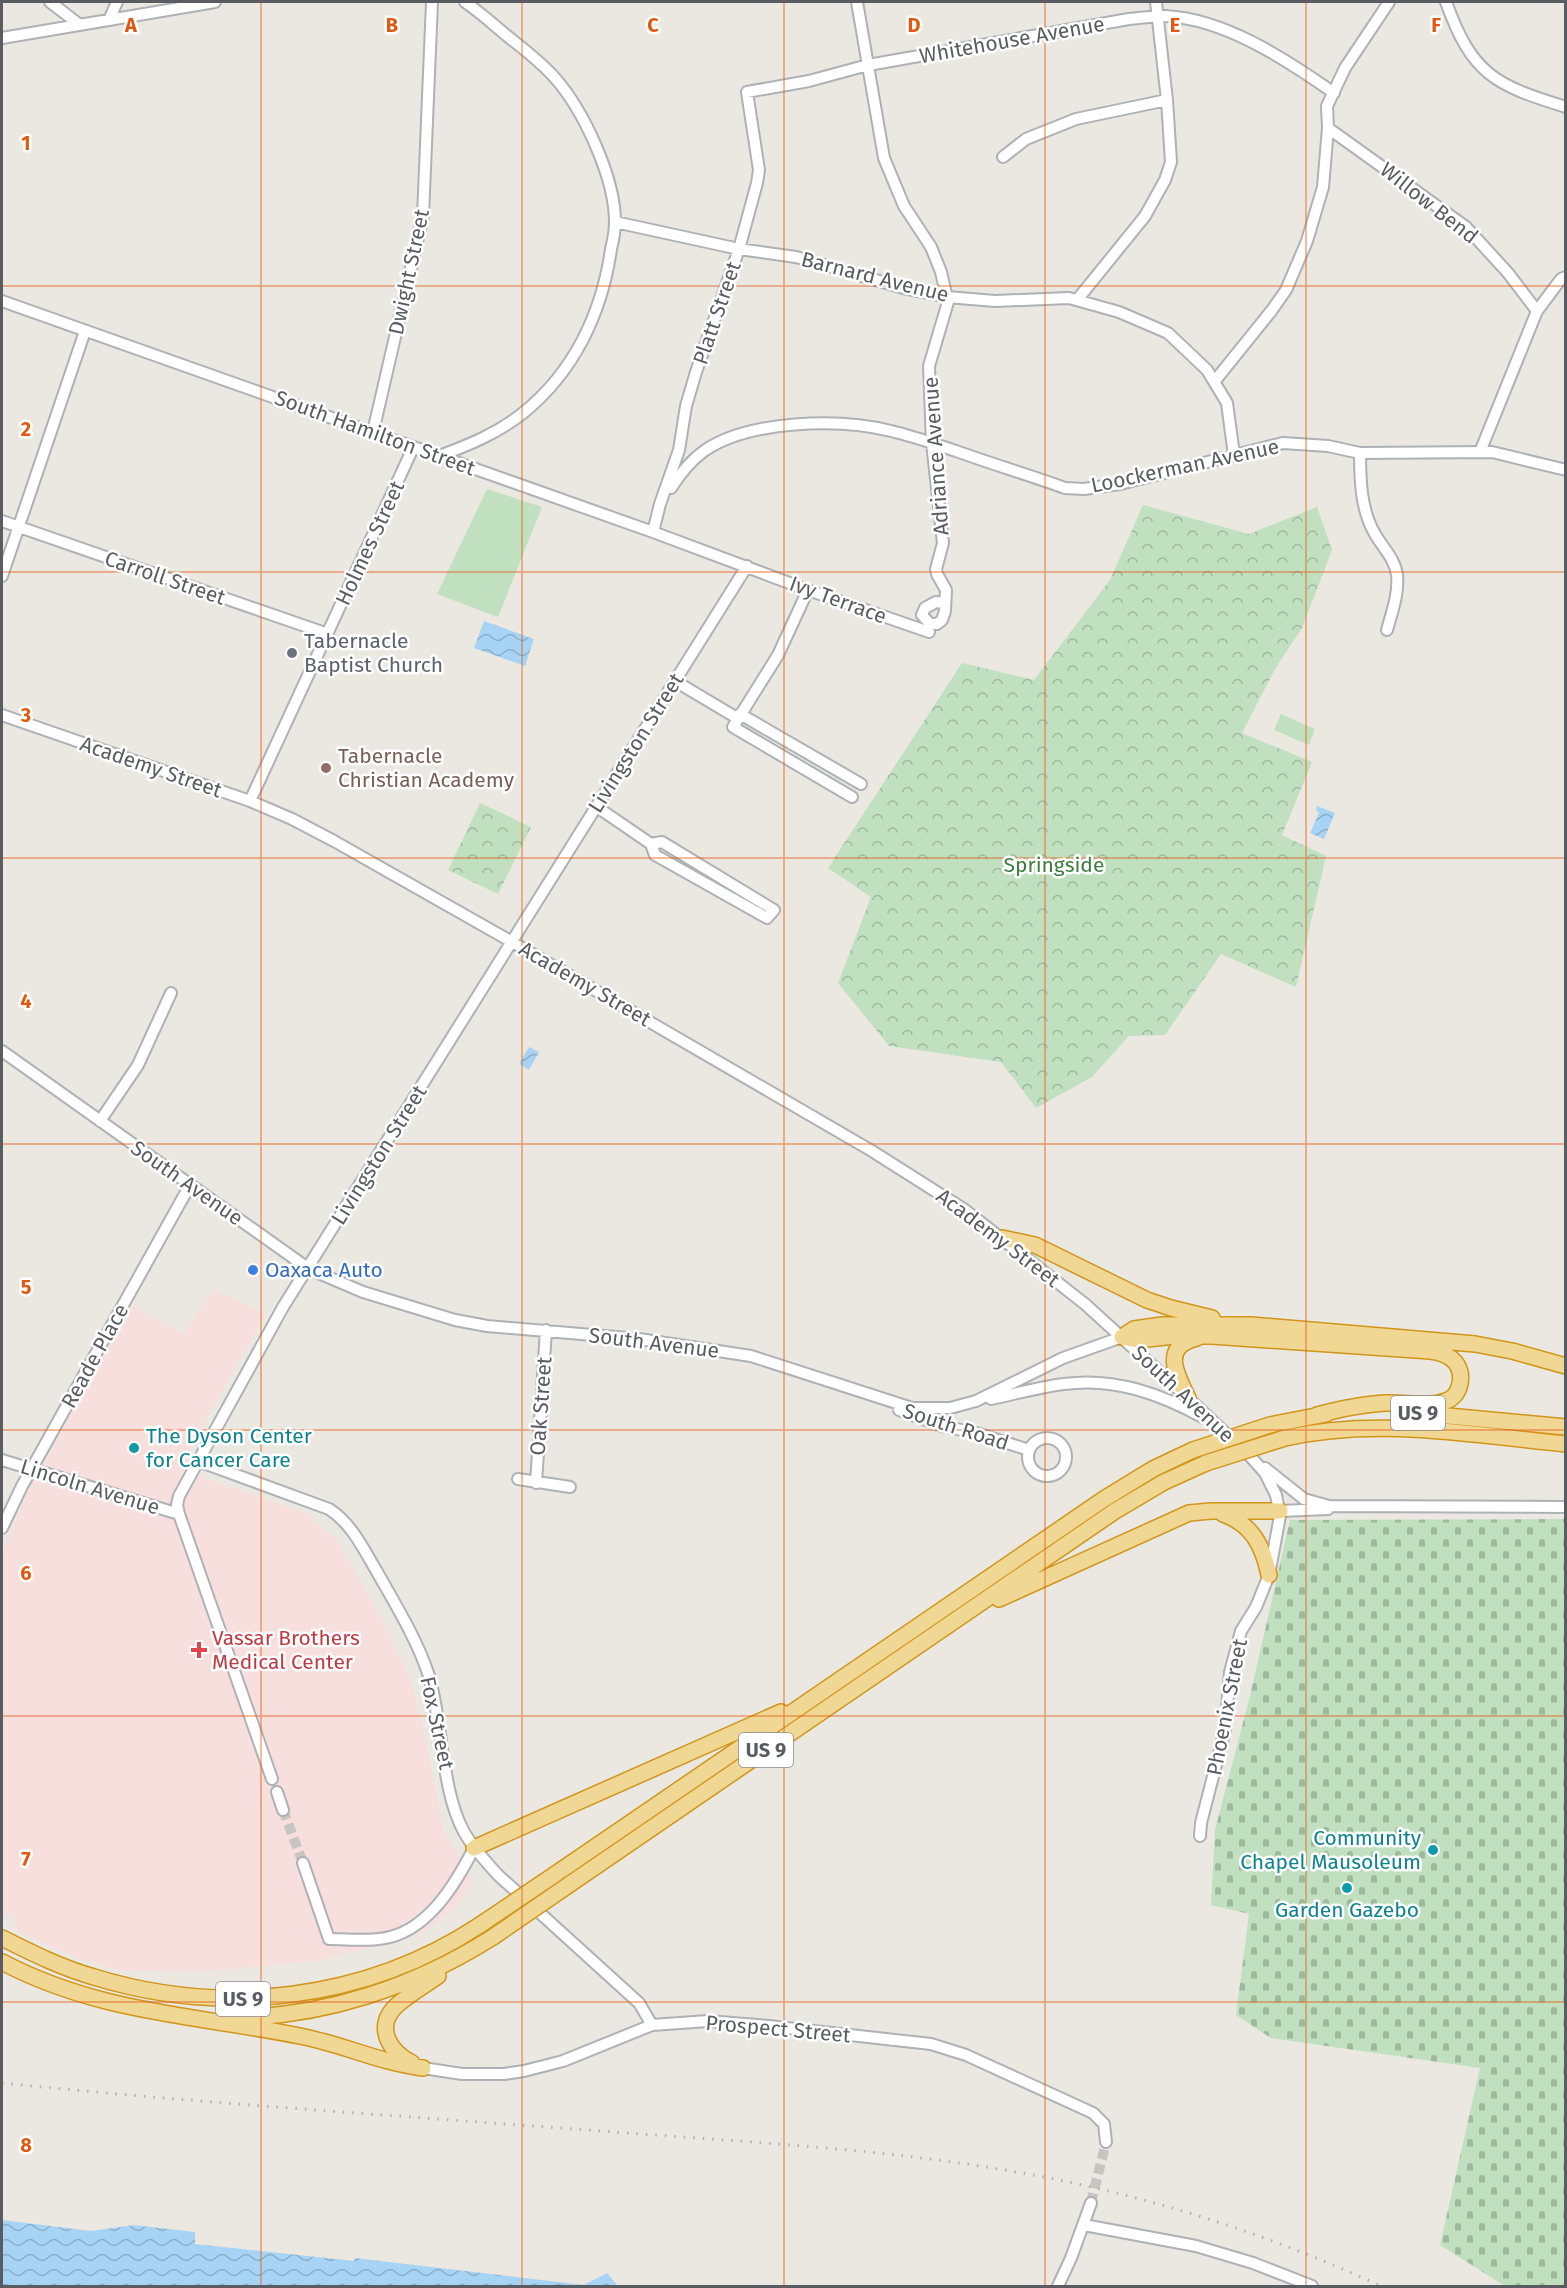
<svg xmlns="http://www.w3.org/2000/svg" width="1567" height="2288" viewBox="0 0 1567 2288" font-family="'Fira Sans',sans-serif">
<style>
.medical{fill:#f7dfdd}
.forest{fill:url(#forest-crowns)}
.cemetery{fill:url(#cemetery-stones)}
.garden{fill:#c0e0c0}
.water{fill:url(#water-waves)}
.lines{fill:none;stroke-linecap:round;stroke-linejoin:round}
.minor-tunnel{stroke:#c6c5c1;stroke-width:10;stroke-dasharray:10 5;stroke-linecap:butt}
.minor-casing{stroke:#aeb1b5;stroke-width:14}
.highway-casing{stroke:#d1951a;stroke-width:18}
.minor{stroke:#fff;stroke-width:10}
.highway{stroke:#f0d793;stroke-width:15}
.rail{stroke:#afb0b0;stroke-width:3;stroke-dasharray:1.5 8;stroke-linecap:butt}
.highway-bridge-casing{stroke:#d1951a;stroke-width:18;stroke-linecap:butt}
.highway-bridge{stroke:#f0d793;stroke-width:15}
.grid{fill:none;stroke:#e15910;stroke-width:1.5;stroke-opacity:0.55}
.worship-dot{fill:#6b7280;stroke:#fff;stroke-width:2}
.education-dot{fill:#8d6e63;stroke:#fff;stroke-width:2}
.shop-dot{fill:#3f7fe0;stroke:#fff;stroke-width:2}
.culture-dot{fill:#0f9aa8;stroke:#fff;stroke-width:2}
.health-dot{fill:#e0444e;stroke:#fff;stroke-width:2}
.labels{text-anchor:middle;stroke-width:5;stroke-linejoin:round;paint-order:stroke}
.shield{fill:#fff;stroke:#8b8d90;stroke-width:1.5}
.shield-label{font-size:20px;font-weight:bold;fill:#595c60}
.street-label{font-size:21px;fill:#595c60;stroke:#fff}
.worship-label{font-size:21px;fill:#5b616d;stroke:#fff;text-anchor:start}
.education-label{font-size:21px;fill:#785e54;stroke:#fff;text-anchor:start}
.park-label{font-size:21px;fill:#3d7b3f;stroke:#fff}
.shop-label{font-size:21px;fill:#366cbe;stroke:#fff;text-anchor:start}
.culture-label{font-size:21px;fill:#0d838f;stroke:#fff;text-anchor:start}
.health-label{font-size:21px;fill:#be3a42;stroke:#fff;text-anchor:start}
.grid-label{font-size:20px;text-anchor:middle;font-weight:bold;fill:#e15910;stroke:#fff;stroke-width:5;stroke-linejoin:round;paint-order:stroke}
</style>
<defs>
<pattern id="forest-crowns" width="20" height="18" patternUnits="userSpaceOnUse" patternTransform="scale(1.5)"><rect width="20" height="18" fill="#c0e0c0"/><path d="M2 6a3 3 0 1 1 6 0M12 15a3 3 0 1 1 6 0" fill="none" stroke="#9fb99f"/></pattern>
<pattern id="cemetery-stones" width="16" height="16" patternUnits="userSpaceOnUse" patternTransform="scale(1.5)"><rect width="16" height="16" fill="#c0e0c0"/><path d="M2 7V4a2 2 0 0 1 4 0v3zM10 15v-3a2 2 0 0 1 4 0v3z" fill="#9fb99f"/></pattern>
<pattern id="water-waves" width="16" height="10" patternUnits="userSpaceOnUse" patternTransform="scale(1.5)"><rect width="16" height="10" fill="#a7d4f4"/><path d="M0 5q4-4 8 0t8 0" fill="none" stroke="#8bafc9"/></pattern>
</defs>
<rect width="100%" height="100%" fill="#eae8e1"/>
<path class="medical" d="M214 1289 265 1314 185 1458 201 1477 306 1513 337 1540 383 1621 410 1679 423 1728 444 1832 473 1880 456 1908 423 1933 361 1950 315 1961 196 1972 119 1970 76 1958 18 1932 14 1916 2 1917V1552L31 1484 134 1306 184 1334Z"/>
<path class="forest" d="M1143 505 1249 534 1317 507 1332 550 1302 628 1276 667 1242 733 1312 762 1282 835 1326 856 1296 987 1221 954 1165 1035 1129 1036 1092 1077 1036 1108 1001 1062 889 1046 838 983 871 897 828 868 962 663 1034 680 1110 580Z
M480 803 531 827 498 894 448 870Z"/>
<path class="cemetery" d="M1565 1519V2286H1505L1440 2245 1480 2068 1271 2038 1236 2015 1249 1914 1211 1905 1215 1830 1250 1696 1290 1520Z"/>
<path class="garden" d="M487 489 542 507 498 617 437 594Z
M1281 714 1315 729 1309 745 1274 730Z"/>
<path class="water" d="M484 621 534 639 525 666 474 648Z
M1317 806 1335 813 1324 839 1310 833 1319 813 1316 810Z
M529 1047 539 1052 529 1070 519 1064Z
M2 2220 91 2231 134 2225 195 2232V2244L354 2261 355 2258 584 2285 607 2273 618 2286H2Z"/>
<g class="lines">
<path class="minor-tunnel" d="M283 1810 303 1863
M1091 2203 1106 2142"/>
<g class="minor-casing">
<path id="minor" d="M50 2 80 25
M857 2 884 158 904 206 931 247 941 272 948 302 929 366 932 443 943 543 936 569 937 574 946 590 945 611 942 620 937 624H930L922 615 925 608 936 602 945 603
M1446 2C1472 74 1494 85 1566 107
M109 20 117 2
M2 38 215 2
M1328 128 1466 227 1508 273 1537 311 1480 452
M1003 157 1026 139 1076 119 1167 100
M615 222 739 249 796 257 907 289 947 297 995 301 1069 298 1119 312 1168 333 1207 370 1227 403 1234 455
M1077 300 1145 216 1165 180 1171 162 1167 100 1156 2
M2 301 653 532 808 590 929 632
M1537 311 1561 279 1566 277
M1214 382 1272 310 1286 290 1307 241 1323 187 1328 128 1327 106 1345 68 1389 2
M373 432 423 216 432 2
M1360 453C1360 480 1361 511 1375 534 1383 548 1395 559 1397 575 1399 593 1392 612 1387 630
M439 456C469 445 498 433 523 413 574 372 602 313 611 249 613 241 615 231 615 222 615 178 584 111 555 78 542 63 526 51 511 39 495 26 481 13 465 2
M671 488C680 474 690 461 704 451 749 420 839 418 891 431 913 436 935 444 956 451 992 464 1029 475 1065 488L1084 489 1120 484 1283 443 1328 446 1360 453 1492 452 1566 470
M2 521 328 634
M653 532 660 504 679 450 686 406 696 372 739 249 757 183 759 170 747 92 809 81 868 65 1129 19C1141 18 1154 16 1166 16 1225 19 1287 60 1334 93
M2 576 85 331
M808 590 778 655 733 727 852 797
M675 681 737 718
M740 714 861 784
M2 715 250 801 292 819 334 841 512 942 872 1151 965 1210 1085 1304 1188 1398 1249 1455 1265 1473 1276 1495 1280 1516 1269 1575 1256 1607 1241 1631 1230 1672 1225 1730 1201 1823 1200 1836
M250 801 413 448
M597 807 651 844 655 855 767 918 774 910 662 842 651 844
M2 1051 309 1269 363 1292 455 1320 487 1326 639 1339 751 1356 912 1408H950L976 1401 1063 1358 1122 1337
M100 1121 138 1065 171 993
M991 1399C1015 1394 1039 1387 1064 1384 1114 1377 1161 1394 1204 1418
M899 1410 942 1426 976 1433 1029 1450
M1028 1457a19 19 0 1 1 38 0a19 19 0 1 1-38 0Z
M2 1460 179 1514
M198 1461 329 1509C351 1523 363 1548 376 1570 395 1604 417 1639 429 1676 443 1724 441 1790 464 1832 473 1848 486 1862 498 1875L639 2003 652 2025
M1265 1468 1304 1499 1329 1506 1566 1507
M518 1479 570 1487
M536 1483 546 1330
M1280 1511 1328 1509
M2 1528 22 1486 190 1185
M272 1779 179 1514 177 1505 179 1496 283 1307 747 566
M277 1792 283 1810
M303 1863 329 1939C349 1939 370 1942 390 1937 430 1927 456 1883 474 1848
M423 2068 462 2074H504L524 2071 563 2061 652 2025 708 2021 769 2026 931 2044 966 2055 1093 2113 1104 2124 1106 2142
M1084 2225 1196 2246 1253 2263 1312 2286
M1058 2286 1071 2258 1091 2203"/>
</g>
<g class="highway-casing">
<path id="highway" d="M1002 1238 1035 1245 1147 1300 1171 1308 1212 1318
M1122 1337 1137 1340 1175 1336H1212L1430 1351C1439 1352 1448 1354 1455 1362 1465 1374 1461 1396 1446 1401 1428 1408 1405 1402 1386 1403 1362 1404 1340 1409 1317 1415
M1122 1337 1134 1329 1162 1325H1251L1475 1344 1512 1351 1566 1366
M1188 1398C1177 1375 1160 1347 1197 1338
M1416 1413 1566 1427
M1270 1425 1326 1414
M1285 1438C1378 1417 1473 1435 1566 1444
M1223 1514C1252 1524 1263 1546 1269 1575
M999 1599 1189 1513 1211 1511H1280
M474 1848 781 1712
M557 1873 1104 1499 1153 1469 1193 1450
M570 1884 1115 1511 1164 1482 1206 1463
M2 1938C32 1953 62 1968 94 1977 224 2017 366 2000 480 1925
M2 1962C99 2013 195 2015 300 2036 342 2044 381 2063 423 2068
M230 2018C324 2017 414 1987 493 1937
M412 2063C390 2052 374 2027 396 2006 408 1995 424 1986 438 1976"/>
</g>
<use href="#minor" class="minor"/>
<use href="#highway" class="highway"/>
<path class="rail" d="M2 2083C209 2104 418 2117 627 2133 762 2143 899 2150 1033 2175 1153 2197 1270 2235 1381 2286"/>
<g class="highway-bridge-casing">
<path id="highway-bridge" d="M1193 1450 1270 1425
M1206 1463 1285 1438
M480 1925 557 1873
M493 1937 570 1884"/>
</g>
<use href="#highway-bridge" class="highway-bridge"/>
</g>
<path class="grid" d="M261 2V2286M522 2V2286M784 2V2286M1045 2V2286M1306 2V2286M2 286H1566M2 572H1566M2 858H1566M2 1144H1566M2 1430H1566M2 1716H1566M2 2002H1566"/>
<circle class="worship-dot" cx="292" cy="653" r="6"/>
<circle class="education-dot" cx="326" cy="768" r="6"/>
<circle class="shop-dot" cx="253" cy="1270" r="6"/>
<g class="culture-dot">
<circle cx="134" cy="1448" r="6"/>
<circle cx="1433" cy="1850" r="6"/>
<circle cx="1347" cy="1888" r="6"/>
</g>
<path class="health-dot" d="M196 1641h6v6h6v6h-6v6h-6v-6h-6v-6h6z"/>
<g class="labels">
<g class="shield">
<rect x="1391" y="1396" width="54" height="34" rx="4.5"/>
<rect x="739" y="1733" width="54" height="34" rx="4.5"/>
<rect x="216" y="1982" width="54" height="34" rx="4.5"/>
</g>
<g class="shield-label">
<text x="1418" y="1420">US 9</text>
<text x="766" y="1757">US 9</text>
<text x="243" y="2006">US 9</text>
</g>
<g class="street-label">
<text transform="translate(1012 40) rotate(-10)" y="7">Whitehouse Avenue</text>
<text transform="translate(1429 203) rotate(38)" y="7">Willow Bend</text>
<text transform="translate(409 272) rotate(-78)" y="7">Dwight Street</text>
<text transform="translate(875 277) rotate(14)" y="7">Barnard Avenue</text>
<text transform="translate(717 313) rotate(-71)" y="7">Platt Street</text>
<text transform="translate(375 433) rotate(20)" y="7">South Hamilton Street</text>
<text transform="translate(936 456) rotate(-94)" y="7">Adriance Avenue</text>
<text transform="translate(1185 466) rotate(-12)" y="7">Loockerman Avenue</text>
<text transform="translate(370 543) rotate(-65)" y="7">Holmes Street</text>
<text transform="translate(165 578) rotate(19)" y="7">Carroll Street</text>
<text transform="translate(838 600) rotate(20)" y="7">Ivy Terrace</text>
<text transform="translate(636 743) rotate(-58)" y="7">Livingston Street</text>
<text transform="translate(151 767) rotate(19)" y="7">Academy Street</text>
<text transform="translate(585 984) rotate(30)" y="7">Academy Street</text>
<text transform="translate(379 1155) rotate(-58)" y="7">Livingston Street</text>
<text transform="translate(187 1183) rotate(35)" y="7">South Avenue</text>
<text transform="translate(998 1238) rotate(37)" y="7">Academy Street</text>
<text transform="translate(654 1343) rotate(7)" y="7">South Avenue</text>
<text transform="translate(95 1356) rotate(-61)" y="7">Reade Place</text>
<text transform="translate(1183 1394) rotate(43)" y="7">South Avenue</text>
<text transform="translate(541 1406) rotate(-86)" y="7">Oak Street</text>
<text transform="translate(956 1427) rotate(18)" y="7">South Road</text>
<text transform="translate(90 1487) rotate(17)" y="7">Lincoln Avenue</text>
<text transform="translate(1227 1707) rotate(-79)" y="7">Phoenix Street</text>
<text transform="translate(437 1723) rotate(78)" y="7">Fox Street</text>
<text transform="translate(778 2029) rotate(5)" y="7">Prospect Street</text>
</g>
<g class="worship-label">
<text x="304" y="648">Tabernacle<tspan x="304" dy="24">Baptist Church</tspan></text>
</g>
<g class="education-label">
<text x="338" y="763">Tabernacle<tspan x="338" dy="24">Christian Academy</tspan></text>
</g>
<g class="park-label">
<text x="1054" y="872">Springside</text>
</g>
<g class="shop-label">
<text x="265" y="1277">Oaxaca Auto</text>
</g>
<g class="culture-label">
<text x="146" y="1443">The Dyson Center<tspan x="146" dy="24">for Cancer Care</tspan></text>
<text x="1421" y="1845" text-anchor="end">Community<tspan x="1421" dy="24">Chapel Mausoleum</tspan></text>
<text x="1347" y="1917" text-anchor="middle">Garden Gazebo</text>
</g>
<g class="health-label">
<text x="212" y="1645">Vassar Brothers<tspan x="212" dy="24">Medical Center</tspan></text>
</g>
</g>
<g class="grid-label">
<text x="131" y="32">A</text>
<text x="392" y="32">B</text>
<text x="653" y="32">C</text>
<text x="914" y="32">D</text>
<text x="1175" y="32">E</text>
<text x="1436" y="32">F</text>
<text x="26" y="150">1</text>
<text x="26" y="436">2</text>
<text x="26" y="722">3</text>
<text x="26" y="1008">4</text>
<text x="26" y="1294">5</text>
<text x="26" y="1580">6</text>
<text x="26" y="1866">7</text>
<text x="26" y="2152">8</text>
</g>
<rect width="1567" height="2288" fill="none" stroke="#595c60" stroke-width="6"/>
</svg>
